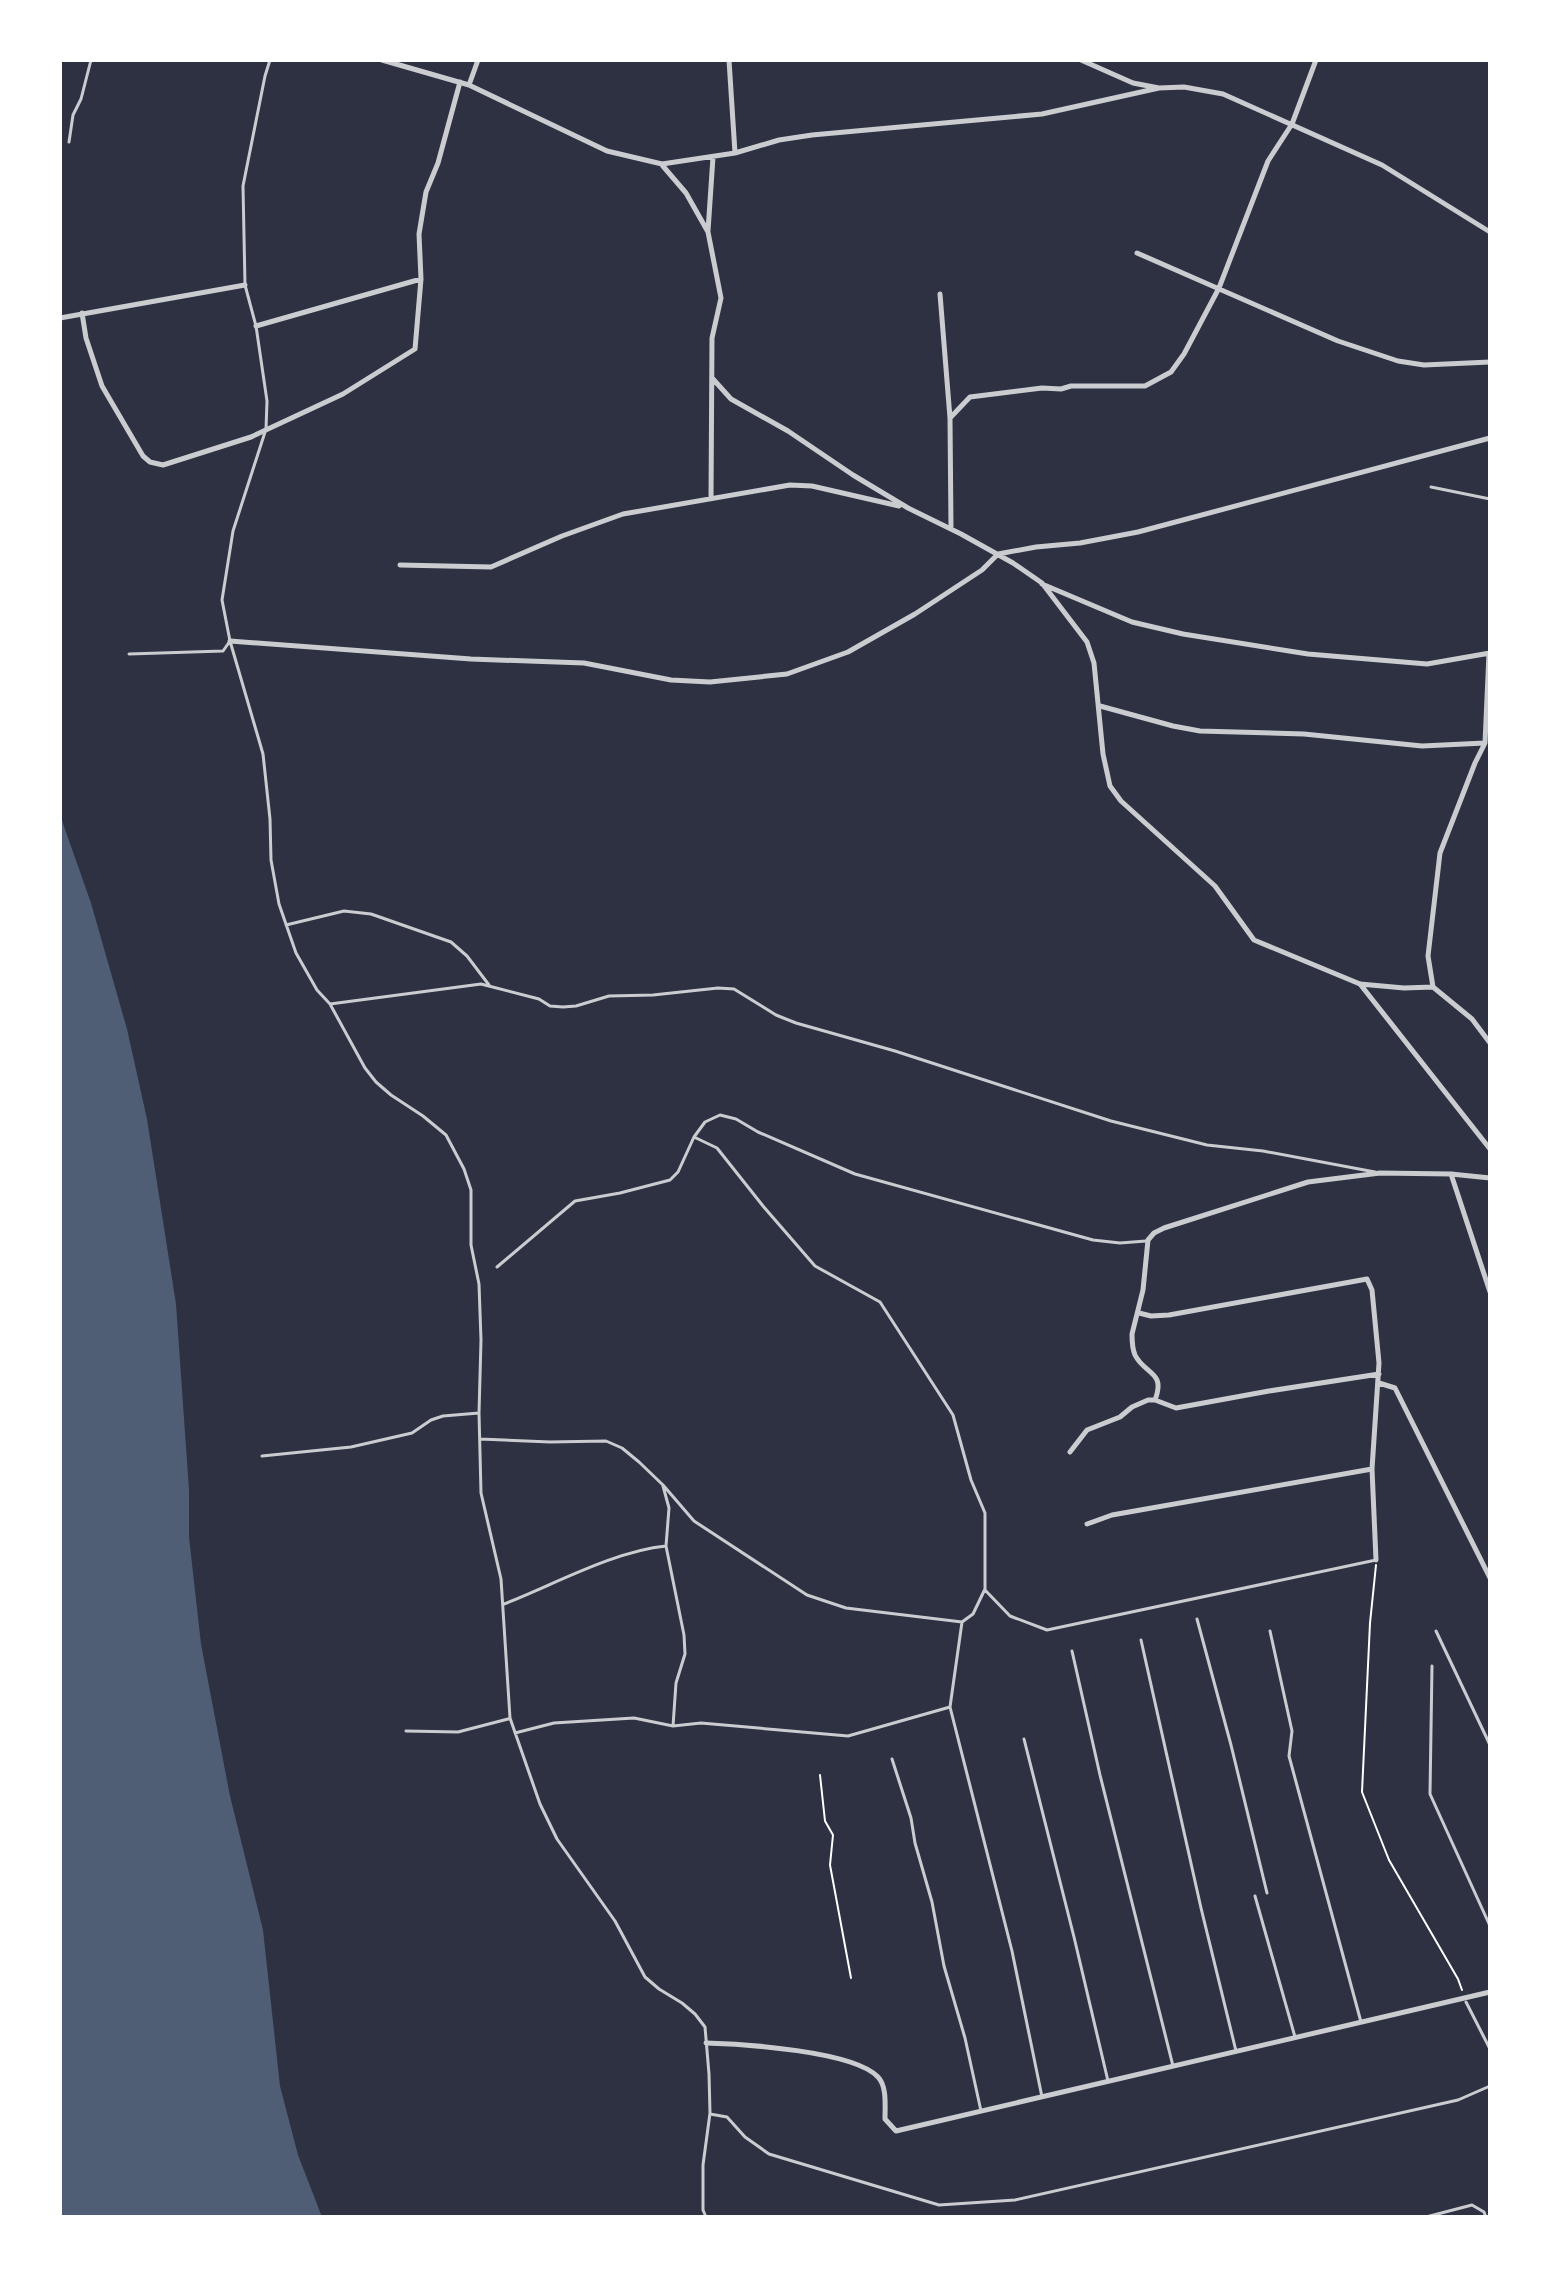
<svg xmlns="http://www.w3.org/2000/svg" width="1550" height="2277" viewBox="0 0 1550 2277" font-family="Rubik,sans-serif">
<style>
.water{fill:#4f5d75}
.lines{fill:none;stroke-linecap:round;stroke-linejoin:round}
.path{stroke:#fff;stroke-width:2}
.service{stroke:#caccd0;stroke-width:3}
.minor{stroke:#caccd0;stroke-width:5}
</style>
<rect width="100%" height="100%" fill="#2d3142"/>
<path class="water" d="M60 815 91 903 127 1029 147 1119 176 1304 189 1490V1537L201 1644 230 1796 263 1930 280 2086 298 2155 322 2217H60Z"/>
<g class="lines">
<path class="path" d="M1376 1565 1370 1623 1362 1792 1389 1860 1458 1979 1462 1990
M820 1775 825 1821 833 1835 830 1865 851 1978"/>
<path class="service" d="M270 60 265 76 243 186 245 285 256 326 267 401 266 429 233 531 222 600 230 641 263 754 270 819 271 860 279 904 296 953 317 990 330 1004 365 1068 376 1082 391 1095 423 1116 446 1135 464 1169 471 1190V1245L479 1284 481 1340 479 1413 481 1493 501 1579 510 1718 540 1804 557 1839 615 1921 645 1977 659 1989 682 2003 695 2014 705 2027 709 2074 710 2113 703 2165V2210L706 2217
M69 142 73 115 81 99 91 60
M1431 487 1490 499
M129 654 223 651 230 641
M286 925 344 911 371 914 451 942 467 956 489 985
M330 1004 481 984 539 999 550 1006 563 1007 576 1006 609 996 653 995 718 988 734 989 776 1015 796 1023 895 1051 1111 1121 1207 1145 1263 1151 1375 1172
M497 1267 575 1201 620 1193 670 1180 678 1172 694 1137 705 1122 720 1115 736 1119 758 1132 855 1174 1093 1240 1120 1243 1146 1241
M480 1439 550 1442 606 1441 622 1448 639 1462 663 1485 694 1521 807 1595 846 1608 962 1622
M262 1456 351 1447 412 1433 431 1420 443 1416 479 1413
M663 1486 669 1508 666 1546 684 1635 685 1654 676 1683 673 1726
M985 1590 1010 1616 1047 1630 1376 1560
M504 1604C553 1585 614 1551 666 1546
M1197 1619 1231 1745 1267 1893
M1270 1631 1292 1731 1289 1756 1361 2022
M1436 1631 1490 1745
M1141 1640 1201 1908 1236 2051
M1072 1651 1100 1775 1173 2066
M1432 1666 1430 1794 1490 1926
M950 1707 1012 1951 1042 2097
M406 1731 458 1732 508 1719
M515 1733 554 1723 634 1718 673 1726 701 1723 848 1736 950 1707 962 1622 973 1614 985 1589V1513L971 1480 953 1415 880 1302 815 1266 763 1206 717 1148 694 1137
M1024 1739 1074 1937 1108 2081
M892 1759 911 1818 915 1843 932 1902 944 1966 965 2038 981 2111
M1255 1896 1295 2037
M1466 2002 1490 2049
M710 2114 727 2117 745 2137 769 2154 939 2205 1015 2200 1458 2100 1490 2086
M1426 2217 1472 2205 1484 2212 1486 2217"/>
<path class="minor" d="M382 60 469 85 607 151 662 164 735 153 779 140 812 135 1042 114 1159 88
M729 60 735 153
M1081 60 1133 83 1159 88 1184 87 1223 94 1382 165 1490 232
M469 85 478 60
M662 165 686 193 708 232 721 298 712 338 711 499
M708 231 713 157
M1137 253 1338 341 1398 361 1424 365 1490 362
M940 294 950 418 951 529
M82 313 86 338 102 386 143 456 150 462 163 465 251 437 343 394 415 349 421 279 419 234 426 192 438 163 460 82
M60 318 245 285
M256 326 421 279
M713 379 731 399 788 431 853 475 908 508 961 534 1013 563 1042 583 1087 642 1094 663 1103 754 1110 786 1121 801 1215 886 1254 940 1360 984 1404 988 1433 987
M950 418 970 397 1042 388 1061 389 1071 386H1145L1171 372 1184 354 1219 288 1268 161 1292 124 1316 60
M400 565 491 567 562 536 623 514 790 485 812 486 899 506
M1042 584 1132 622 1183 634 1308 654 1427 664 1490 653
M230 641 471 659 584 663 671 680 710 682 787 674 848 652 915 614 982 570 998 554 1036 547 1080 543 1138 532 1490 438
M1100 706 1173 726 1200 731 1304 734 1422 746 1485 743
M1360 984 1490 1149
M1433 987 1428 956 1440 853 1475 763 1485 743 1489 653
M1433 987 1472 1019 1490 1043
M1451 1174 1490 1292
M1139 1313 1151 1316 1169 1315 1367 1279 1372 1290 1379 1363 1372 1469 1376 1560
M1379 1383 1395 1388 1490 1578
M1155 1400C1166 1371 1145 1375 1135 1355 1132 1348 1132 1341 1132 1334L1143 1290 1148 1240 1154 1233 1164 1228 1308 1182 1380 1173 1451 1174 1490 1178
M1070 1452 1087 1430 1120 1417 1132 1407 1148 1400H1155L1176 1408 1269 1391 1379 1374
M1087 1524 1112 1515 1372 1469
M706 2043C743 2044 854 2051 878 2077 887 2086 885 2106 885 2119L896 2131 1490 1992"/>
</g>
<rect width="1550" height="2277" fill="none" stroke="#ffffff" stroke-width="124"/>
</svg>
